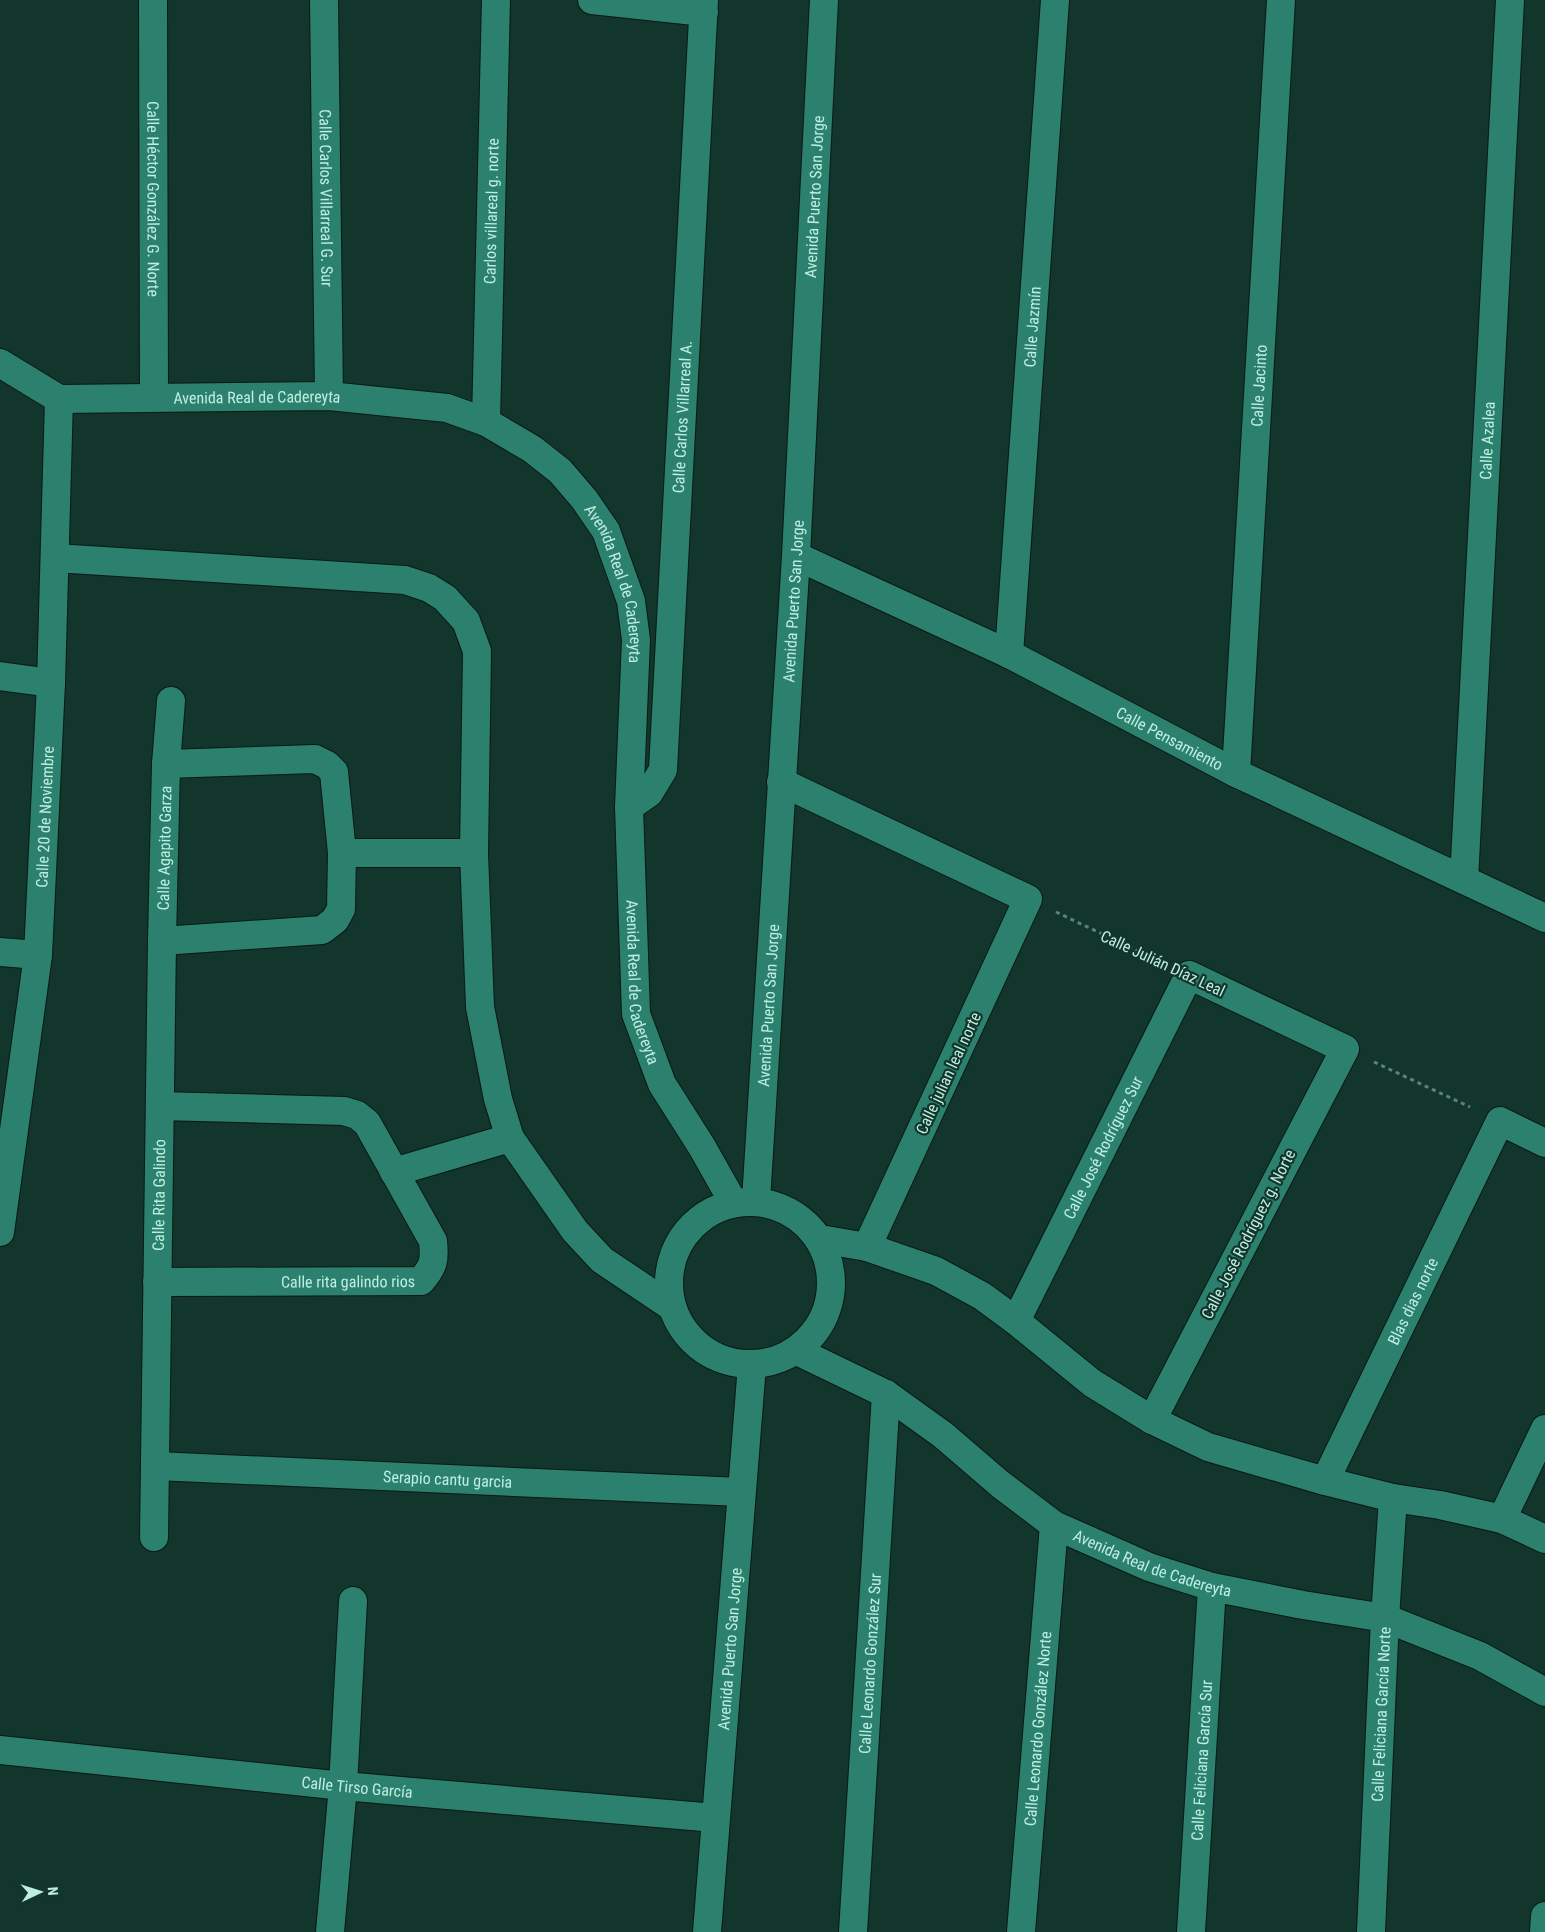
<svg xmlns="http://www.w3.org/2000/svg" width="1545" height="1932" viewBox="0 0 1545 1932" font-family="'Roboto Condensed',sans-serif">
<style>
.lines{fill:none;stroke-linecap:round;stroke-linejoin:round}
.minor-casing{stroke:#0b1915;stroke-width:30}
.tertiary-casing{stroke:#0b1915;stroke-width:30}
.path{stroke:#5b8479;stroke-width:3;stroke-dasharray:4 4;stroke-linecap:butt}
.minor{stroke:#2c816e;stroke-width:28}
.tertiary{stroke:#2c816e;stroke-width:28}
.labels{text-anchor:middle;stroke-width:4.5;stroke-linejoin:round;paint-order:stroke}
.street-label{font-size:16px;fill:#bdeedf;stroke:#12352c}
</style>
<rect width="100%" height="100%" fill="#12352c"/>
<g class="lines">
<g class="minor-casing">
<g id="minor">
<path id="s1" d="M153 0 154 397"/>
<path id="s2" d="M324 0 329 396"/>
<path d="M592 0 704 12"/>
<path d="M0 363 59 399"/>
<path id="s3" d="M59 399 329 396 447 408 486 422 532 449 560 471 584 499 606 531 631 601 636 640 629 807 636 1014 662 1084 702 1147 733 1202"/>
<path id="s4" d="M486 422 496 0"/>
<path id="s5" d="M796 556 1009 654 1236 773 1545 918"/>
<path d="M55 558 405 580 429 588 445 598 466 621 477 651 474 853 480 1007 498 1099 510 1138 575 1231 602 1260 672 1307"/>
<path id="s6" d="M1009 654 1055 0"/>
<path d="M0 676 51 683"/>
<path id="s7" d="M1236 773 1281 0"/>
<path d="M781 782 1028 899 867 1247"/>
<path id="s8" d="M629 807 649 793 663 770 704 0"/>
<path d="M342 853H474"/>
<path id="s9" d="M1464 880 1510 0"/>
<path d="M162 941 322 930 335 920 341 909 342 853 334 772 327 765 315 759 166 764"/>
<path d="M0 952 38 955"/>
<path d="M394 1172 510 1138"/>
<path id="s10" d="M0 1232 38 955 51 683 59 399"/>
<path d="M820 1239 867 1247 936 1271 982 1296 1016 1321 1092 1383 1152 1420 1208 1447 1325 1481 1393 1498 1440 1505 1502 1519 1545 1539"/>
<path id="s11" d="M157 1282 421 1281C434 1266 435 1260 433 1241L367 1123 357 1115 344 1111 160 1106"/>
<path id="s12" d="M1016 1321 1189 975 1345 1049 1152 1420"/>
<path id="s13" d="M797 1351 886 1394 943 1435 1000 1484 1054 1525 1149 1567 1212 1587 1303 1605 1385 1618 1480 1656 1545 1692"/>
<path id="s14" d="M156 1466 741 1492"/>
<path id="s15" d="M1325 1481 1500 1121 1545 1143"/>
<path d="M1502 1519 1545 1429"/>
<path id="s16" d="M154 1537 162 941 166 764 171 701"/>
<path id="s17" d="M0 1750 343 1786 715 1818"/>
<path d="M330 1932 343 1786 353 1601"/>
<path id="s18" d="M853 1932 886 1394"/>
<path id="s19" d="M1021 1932 1054 1525"/>
<path id="s20" d="M1191 1932 1212 1587"/>
<path id="s21" d="M1371 1932 1385 1618 1393 1498"/>
<path d="M1544 1932 1545 1916"/>
</g>
</g>
<g class="tertiary-casing">
<g id="tertiary">
<path id="s22" d="M756 1201 796 556 824 0"/>
<circle cx="750" cy="1283" r="81"/>
<path id="s23" d="M707 1932 752 1365"/>
</g>
</g>
<path class="path" d="M1056 912 1159 961
M1374 1062 1470 1107"/>
<use href="#minor" class="minor"/>
<use href="#tertiary" class="tertiary"/>
</g>
<g class="labels">
<g class="street-label">
<text dy="6" stroke="none"><textPath href="#s22" startOffset="1006">Avenida Puerto San Jorge</textPath></text>
<text dy="6" stroke="none"><textPath href="#s2" startOffset="198">Calle Carlos Villarreal G. Sur</textPath></text>
<text dy="6" stroke="none"><textPath href="#s1" startOffset="199">Calle Héctor González G. Norte</textPath></text>
<text dy="6" stroke="none"><textPath href="#s4" startOffset="211">Carlos villareal g. norte</textPath></text>
<text dy="6" stroke="none"><textPath href="#s6" startOffset="328">Calle Jazmín</textPath></text>
<text dy="6" stroke="none"><textPath href="#s7" startOffset="388">Calle Jacinto</textPath></text>
<text dy="6" stroke="none"><textPath href="#s3" startOffset="198">Avenida Real de Cadereyta</textPath></text>
<text dy="6" stroke="none"><textPath href="#s8" startOffset="405">Calle Carlos Villarreal A.</textPath></text>
<text dy="6" stroke="none"><textPath href="#s9" startOffset="440">Calle Azalea</textPath></text>
<text dy="6" stroke="none"><textPath href="#s3" startOffset="648">Avenida Real de Cadereyta</textPath></text>
<text dy="6" stroke="none"><textPath href="#s22" startOffset="601">Avenida Puerto San Jorge</textPath></text>
<text dy="6" stroke="none"><textPath href="#s5" startOffset="416">Calle Pensamiento</textPath></text>
<text dy="6" stroke="none"><textPath href="#s10" startOffset="418">Calle 20 de Noviembre</textPath></text>
<text dy="6" stroke="none"><textPath href="#s16" startOffset="689">Calle Agapito Garza</textPath></text>
<text transform="translate(1163 963) rotate(25)" y="6">Calle Julián Díaz Leal</text>
<text dy="6" stroke="none"><textPath href="#s3" startOffset="1052">Avenida Real de Cadereyta</textPath></text>
<text dy="6" stroke="none"><textPath href="#s22" startOffset="196">Avenida Puerto San Jorge</textPath></text>
<text transform="translate(948 1073) rotate(-65)" y="6">Calle julian leal norte</text>
<text dy="6" stroke="none"><textPath href="#s12" startOffset="194">Calle José Rodríguez Sur</textPath></text>
<text dy="6" stroke="none"><textPath href="#s16" startOffset="342">Calle Rita Galindo</textPath></text>
<text transform="translate(1248 1234) rotate(-63)" y="6">Calle José Rodríguez g. Norte</text>
<text dy="6" stroke="none"><textPath href="#s11" startOffset="191">Calle rita galindo rios</textPath></text>
<text dy="6" stroke="none"><textPath href="#s15" startOffset="200">Blas dias norte</textPath></text>
<text dy="6" stroke="none"><textPath href="#s14" startOffset="292">Serapio cantu garcia</textPath></text>
<text dy="6" stroke="none"><textPath href="#s13" startOffset="418">Avenida Real de Cadereyta</textPath></text>
<text dy="6" stroke="none"><textPath href="#s23" startOffset="284">Avenida Puerto San Jorge</textPath></text>
<text dy="6" stroke="none"><textPath href="#s18" startOffset="269">Calle Leonardo González Sur</textPath></text>
<text dy="6" stroke="none"><textPath href="#s21" startOffset="218">Calle Feliciana García Norte</textPath></text>
<text dy="6" stroke="none"><textPath href="#s19" startOffset="204">Calle Leonardo González Norte</textPath></text>
<text dy="6" stroke="none"><textPath href="#s20" startOffset="172">Calle Feliciana García Sur</textPath></text>
<text dy="6" stroke="none"><textPath href="#s17" startOffset="359">Calle Tirso García</textPath></text>
</g>
</g>
<g transform="translate(40 1892) rotate(86)" stroke="#12352c" stroke-width="4" paint-order="stroke">
<path d="M0-4L9 19L0 12L-9 19Z" fill="#bdeedf"/>
<text y="-8" font-size="14" font-weight="bold" text-anchor="middle" fill="#bdeedf">N</text>
</g>
</svg>
